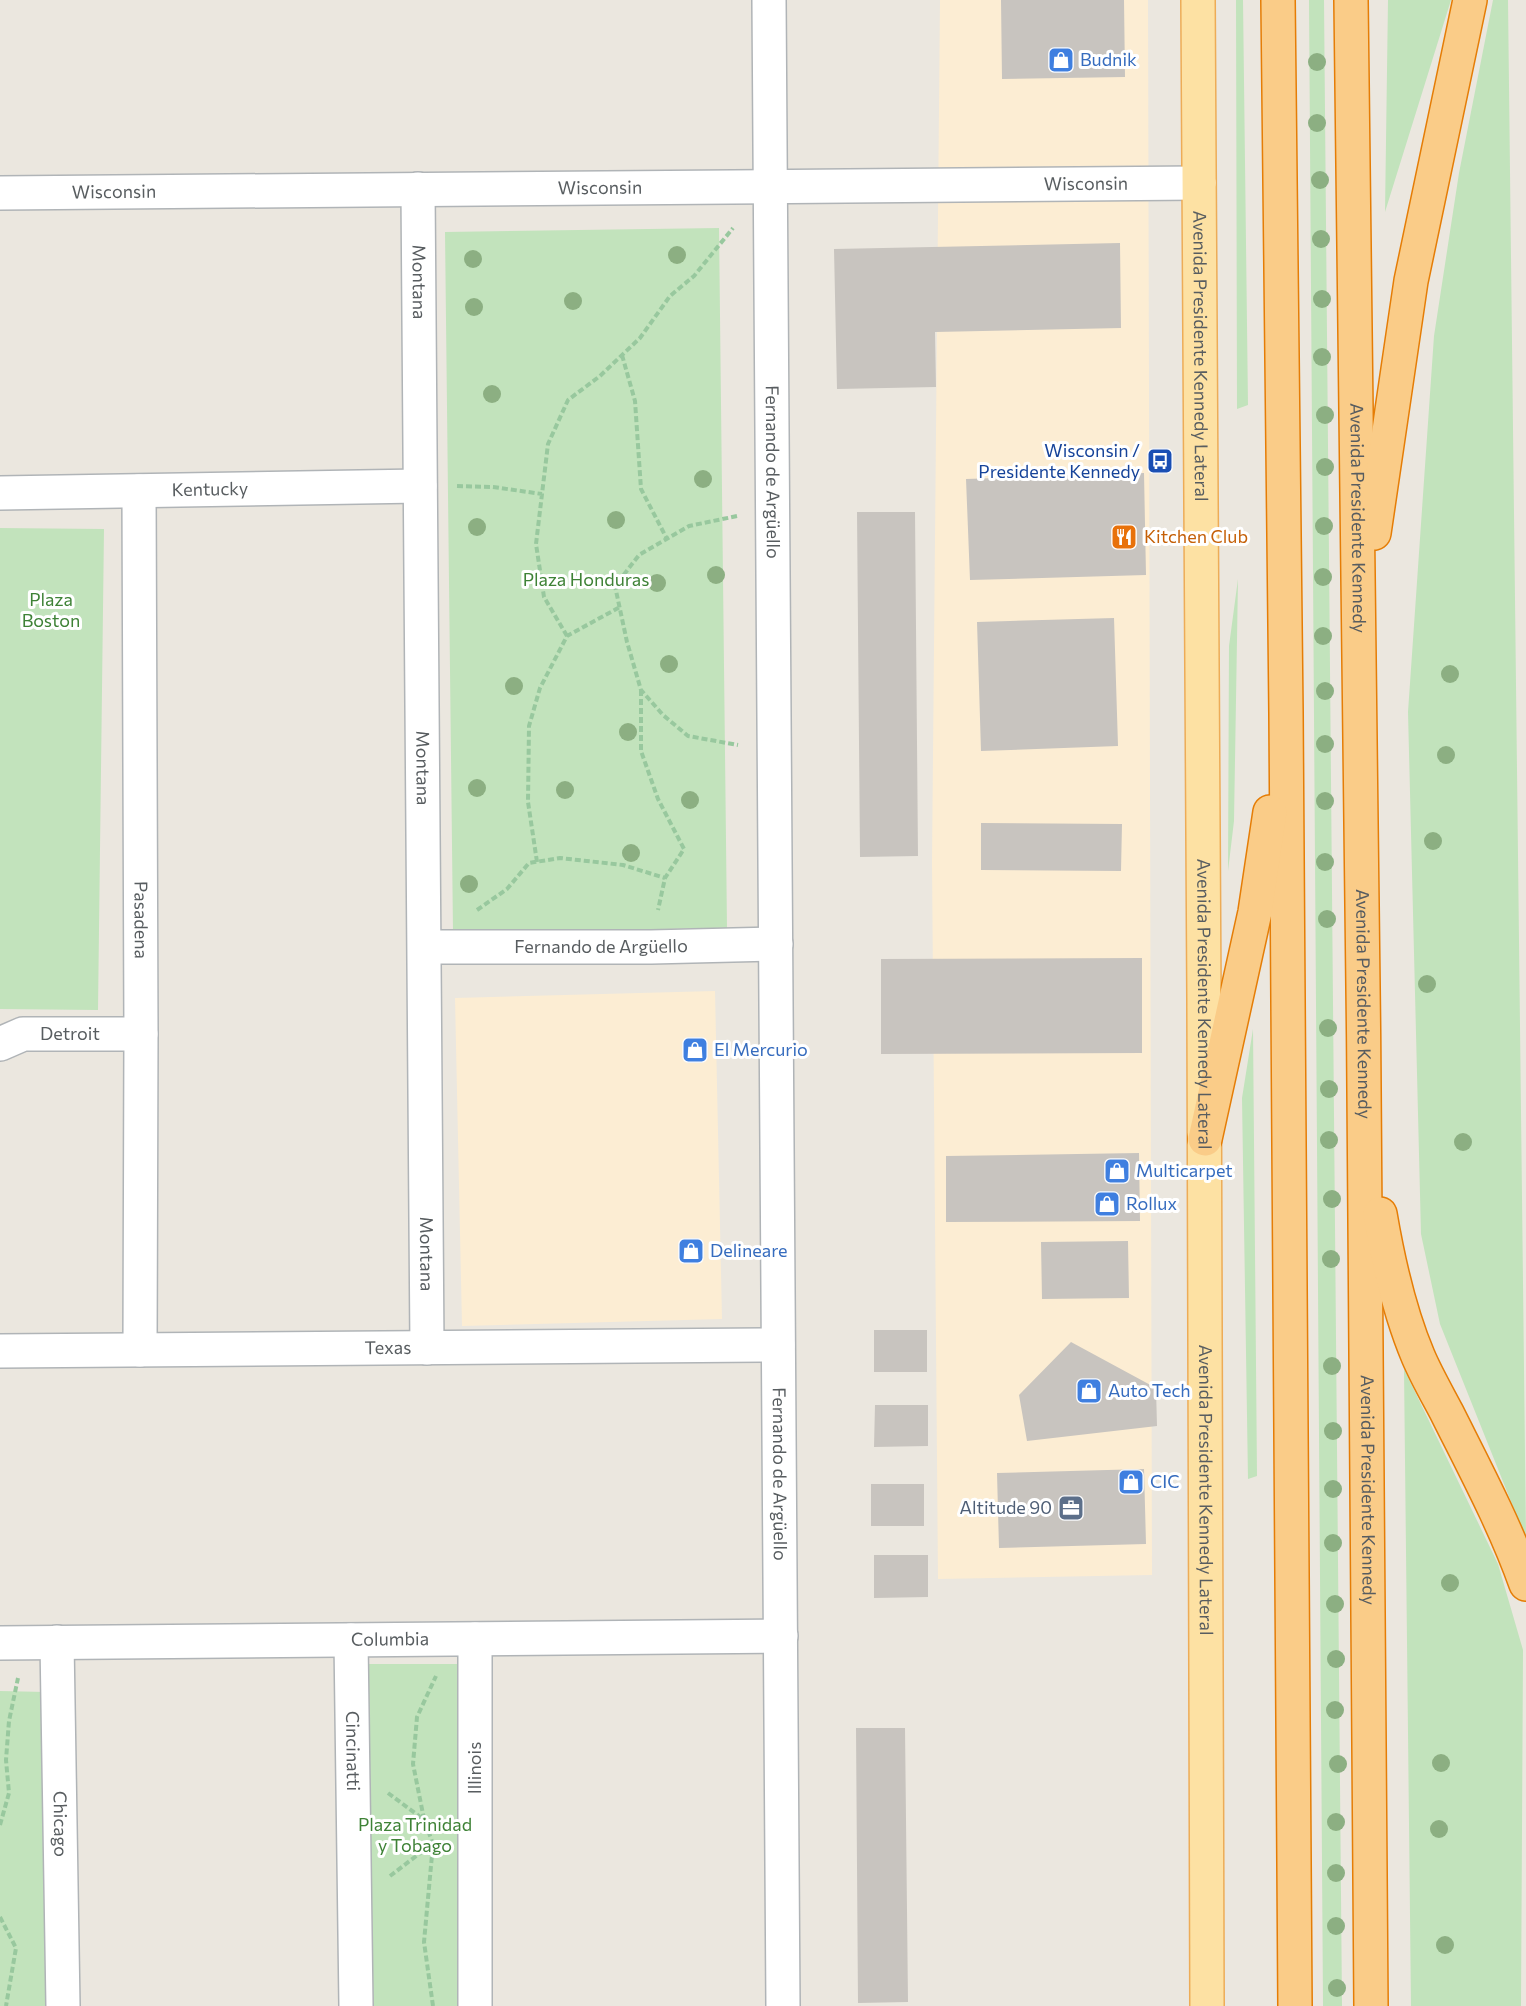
<svg xmlns="http://www.w3.org/2000/svg" width="1526" height="2006" viewBox="0 0 1526 2006" font-family="Commissioner,sans-serif">
<style>
.commercial{fill:#fcedd3}
.green{fill:#c2e3bc}
.building{fill:#c8c4bf}
.lines{fill:none;stroke-linecap:round;stroke-linejoin:round}
.minor-casing{stroke:#b0b4b7;stroke-width:36}
.primary-casing{stroke:#edac57;stroke-width:36}
.motorway-casing{stroke:#e57d06;stroke-width:36}
.path{stroke:#98c89e;stroke-width:4;stroke-dasharray:6 3;stroke-linecap:butt}
.minor{stroke:#fff;stroke-width:33}
.primary{stroke:#fde1a3;stroke-width:33}
.motorway{stroke:#facc88;stroke-width:33}
.tree{fill:#8caf82}
.labels{text-anchor:middle;stroke-width:6;stroke-linejoin:round;paint-order:stroke}
.shop-label{font-size:18px;fill:#366cbe;stroke:#fff;text-anchor:start}
.street-label{font-size:18px;fill:#585d60;stroke:#fff}
.transit-label{font-size:18px;fill:#164399;stroke:#fff;text-anchor:end}
.food-label{font-size:18px;fill:#c56008;stroke:#fff;text-anchor:start}
.park-label{font-size:18px;fill:#3e8236;stroke:#fff}
.service-label{font-size:18px;fill:#4e5e75;stroke:#fff;text-anchor:end}
</style>
<rect width="100%" height="100%" fill="#ebe7df"/>
<path class="commercial" d="M940 0H1148L1152 1575 938 1579 932 863Z
M715 991 722 1319 462 1326 455 998Z"/>
<path class="green" d="M1236 0H1243L1248 405 1237 409Z
M1309 0H1324L1342 2006H1323Z
M1388 0H1451L1385 212Z
M1493 0H1508L1526 1539 1440 1324 1421 1234 1408 712 1434 336 1459 173Z
M719 228 727 928 453 932 445 232Z
M0 528 104 529 98 1010 0 1009Z
M1238 579 1234 821 1228 871 1229 646Z
M1253 1029 1257 1476 1248 1479 1242 1098Z
M1404 1369 1498 1564 1523 1650 1521 2006H1411Z
M362 1664H466V2006H365Z
M0 1691 46 1692 51 2006H0Z"/>
<path class="building" d="M1001 0H1124L1125 77 1002 79Z
M1120 243 1121 328 935 332 936 387 837 389 834 249Z
M1144 473 1146 575 970 580 966 479Z
M857 512H915L918 856 860 857Z
M1114 618 1118 746 981 751 977 622Z
M981 823 1122 824 1121 871 981 870Z
M1142 958V1053L881 1054V959Z
M1139 1153 1140 1221 946 1222V1156Z
M1128 1241 1129 1298 1042 1299 1041 1242Z
M874 1330H927V1372H874Z
M1071 1342 1156 1388 1157 1426 1027 1441 1019 1395Z
M875 1405H928V1446L874 1447Z
M1144 1469 1146 1544 999 1548 997 1473Z
M871 1484H924V1526H871Z
M874 1555H928V1597L874 1598Z
M856 1728H905L908 2002 858 2003Z"/>
<g class="lines">
<g class="minor-casing">
<g id="minor">
<path id="s1" d="M769 0 783 2006"/>
<path id="s2" d="M418 189 427 1348"/>
<path id="s3" d="M0 193 1199 183"/>
<path id="s4" d="M139 491 141 1034 140 1350"/>
<path id="s5" d="M0 493 420 486"/>
<path id="s6" d="M425 947H651L776 944"/>
<path id="s7" d="M0 1044 23 1034H141"/>
<path id="s8" d="M0 1351 778 1345"/>
<path d="M475 1639V2006"/>
<path id="s9" d="M351 1640 356 2006"/>
<path id="s10" d="M57 1642 63 2006"/>
<path id="s11" d="M0 1643 781 1636"/>
</g>
</g>
<g class="primary-casing">
<g id="primary">
<path id="s12" d="M1198 0 1204 998 1207 2006"/>
</g>
</g>
<g class="motorway-casing">
<g id="motorway">
<path d="M1278 0 1286 713 1295 2006"/>
<path id="s13" d="M1351 0C1360 669 1368 1337 1371 2006"/>
<path d="M1374 533 1411 281 1470 0"/>
<path d="M1205 1139 1255 912 1270 812"/>
<path d="M1380 1214C1388 1261 1399 1311 1418 1356 1426 1375 1437 1394 1447 1413 1475 1469 1505 1525 1526 1584"/>
</g>
</g>
<path class="path" d="M622 355 635 401 641 489 667 539
M457 486 493 487 542 494
M737 516 689 526 639 555 615 586 627 642 641 690 663 715 688 736 738 745
M567 636 544 597 536 544 548 444 568 400 600 376 640 338 670 296 694 276 733 228
M641 690V751L658 799 684 849 665 878 658 910
M537 862 528 802 529 726 540 688 567 636 620 607
M477 910 507 889 529 863 560 858 623 865 665 878
M388 1793 423 1819
M0 1825 9 1793 6 1760 9 1721 18 1678
M390 1876 432 1844
M0 1917 16 1948 6 2006
M433 2006 424 1942 433 1844 424 1819 413 1764 417 1717 436 1676"/>
<use href="#minor" class="minor"/>
<use href="#primary" class="primary"/>
<use href="#motorway" class="motorway"/>
</g>
<g class="tree">
<circle cx="1317" cy="62" r="9"/>
<circle cx="1317" cy="123" r="9"/>
<circle cx="1320" cy="180" r="9"/>
<circle cx="1321" cy="239" r="9"/>
<circle cx="677" cy="255" r="9"/>
<circle cx="473" cy="259" r="9"/>
<circle cx="1322" cy="299" r="9"/>
<circle cx="573" cy="301" r="9"/>
<circle cx="474" cy="307" r="9"/>
<circle cx="1322" cy="357" r="9"/>
<circle cx="492" cy="394" r="9"/>
<circle cx="1325" cy="415" r="9"/>
<circle cx="1325" cy="467" r="9"/>
<circle cx="703" cy="479" r="9"/>
<circle cx="616" cy="520" r="9"/>
<circle cx="1324" cy="526" r="9"/>
<circle cx="477" cy="527" r="9"/>
<circle cx="716" cy="575" r="9"/>
<circle cx="1323" cy="577" r="9"/>
<circle cx="657" cy="583" r="9"/>
<circle cx="1323" cy="636" r="9"/>
<circle cx="669" cy="664" r="9"/>
<circle cx="1450" cy="674" r="9"/>
<circle cx="514" cy="686" r="9"/>
<circle cx="1325" cy="691" r="9"/>
<circle cx="628" cy="732" r="9"/>
<circle cx="1325" cy="744" r="9"/>
<circle cx="1446" cy="755" r="9"/>
<circle cx="477" cy="788" r="9"/>
<circle cx="565" cy="790" r="9"/>
<circle cx="690" cy="800" r="9"/>
<circle cx="1325" cy="801" r="9"/>
<circle cx="1433" cy="841" r="9"/>
<circle cx="631" cy="853" r="9"/>
<circle cx="1325" cy="862" r="9"/>
<circle cx="469" cy="884" r="9"/>
<circle cx="1327" cy="919" r="9"/>
<circle cx="1427" cy="984" r="9"/>
<circle cx="1328" cy="1028" r="9"/>
<circle cx="1329" cy="1089" r="9"/>
<circle cx="1329" cy="1140" r="9"/>
<circle cx="1463" cy="1142" r="9"/>
<circle cx="1332" cy="1199" r="9"/>
<circle cx="1331" cy="1259" r="9"/>
<circle cx="1332" cy="1366" r="9"/>
<circle cx="1333" cy="1431" r="9"/>
<circle cx="1333" cy="1489" r="9"/>
<circle cx="1333" cy="1543" r="9"/>
<circle cx="1450" cy="1583" r="9"/>
<circle cx="1335" cy="1604" r="9"/>
<circle cx="1336" cy="1659" r="9"/>
<circle cx="1335" cy="1710" r="9"/>
<circle cx="1441" cy="1763" r="9"/>
<circle cx="1338" cy="1764" r="9"/>
<circle cx="1336" cy="1822" r="9"/>
<circle cx="1439" cy="1829" r="9"/>
<circle cx="1336" cy="1873" r="9"/>
<circle cx="1336" cy="1926" r="9"/>
<circle cx="1445" cy="1945" r="9"/>
<circle cx="1337" cy="1988" r="9"/>
</g>
<defs>
<g id="shop-square" transform="scale(1.35)"><rect x="-9" y="-9" width="18" height="18" rx="4" fill="#3f7fe0" stroke="#fff"/><path d="M-5-2.5h2.3a2.7 3.5 0 0 1 5.4 0H5L5.5 6h-11ZM-1.5-2.5h3a1.5 2.3 0 0 0-3 0Z" fill="#fff"/></g>
<g id="bus-square" transform="scale(1.35)"><rect x="-9" y="-9" width="18" height="18" rx="4" fill="#1a4fb4" stroke="#fff"/><path d="M-5-6H5V4H4V6H2V4H-2V6H-4V4H-5ZM-3.5-4V0h7V-4ZM-3.5 1.2v1.5H-2V1.2ZM2 1.2v1.5H3.5V1.2Z" fill="#fff"/></g>
<g id="restaurant-square" transform="scale(1.35)"><rect x="-9" y="-9" width="18" height="18" rx="4" fill="#e8710a" stroke="#fff"/><path d="M-5-6h1v4h1v-4h1v4h1v-4h1v5L-1.5 .5V6h-2V.5L-5-1ZM5-6V6H3V1.5H1.5Q1.5-4 5-6Z" fill="#fff"/></g>
<g id="office-square" transform="scale(1.35)"><rect x="-9" y="-9" width="18" height="18" rx="4" fill="#5c6f8a" stroke="#fff"/><path d="M-6-3h4V-5.5h4V-3h4V5H-6ZM-1-4.5V-3h2v-1.5ZM-6 0V1H6V0Z" fill="#fff"/></g>
</defs>
<g fill-rule="evenodd">
<use href="#shop-square" x="1061" y="60"/>
<use href="#bus-square" x="1160" y="461"/>
<use href="#restaurant-square" x="1124" y="537"/>
<use href="#shop-square" x="695" y="1050"/>
<use href="#shop-square" x="1117" y="1171"/>
<use href="#shop-square" x="1107" y="1204"/>
<use href="#shop-square" x="691" y="1251"/>
<use href="#shop-square" x="1089" y="1391"/>
<use href="#shop-square" x="1131" y="1482"/>
<use href="#office-square" x="1071" y="1508"/>
</g>
<g class="labels">
<g class="shop-label">
<text x="1080" y="66">Budnik</text>
<text x="714" y="1056">El Mercurio</text>
<text x="1136" y="1177">Multicarpet</text>
<text x="1126" y="1210">Rollux</text>
<text x="710" y="1257">Delineare</text>
<text x="1108" y="1397">Auto Tech</text>
<text x="1150" y="1488">CIC</text>
</g>
<g class="street-label">
<text dy="6" stroke="none"><textPath href="#s3" startOffset="1086">Wisconsin</textPath></text>
<text dy="6" stroke="none"><textPath href="#s3" startOffset="600">Wisconsin</textPath></text>
<text dy="6" stroke="none"><textPath href="#s3" startOffset="114">Wisconsin</textPath></text>
<text dy="6" stroke="none"><textPath href="#s2" startOffset="93">Montana</textPath></text>
<text dy="6" stroke="none"><textPath href="#s12" startOffset="356">Avenida Presidente Kennedy Lateral</textPath></text>
<text dy="6" stroke="none"><textPath href="#s1" startOffset="472">Fernando de Argüello</textPath></text>
<text dy="6" stroke="none"><textPath href="#s5" startOffset="210">Kentucky</textPath></text>
<text dy="6" stroke="none"><textPath href="#s13" startOffset="518">Avenida Presidente Kennedy</textPath></text>
<text dy="6" stroke="none"><textPath href="#s2" startOffset="579">Montana</textPath></text>
<text dy="6" stroke="none"><textPath href="#s4" startOffset="429">Pasadena</textPath></text>
<text dy="6" stroke="none"><textPath href="#s6" startOffset="176">Fernando de Argüello</textPath></text>
<text dy="6" stroke="none"><textPath href="#s12" startOffset="1004">Avenida Presidente Kennedy Lateral</textPath></text>
<text dy="6" stroke="none"><textPath href="#s13" startOffset="1004">Avenida Presidente Kennedy</textPath></text>
<text dy="6" stroke="none"><textPath href="#s7" startOffset="72">Detroit</textPath></text>
<text dy="6" stroke="none"><textPath href="#s2" startOffset="1065">Montana</textPath></text>
<text dy="6" stroke="none"><textPath href="#s8" startOffset="388">Texas</textPath></text>
<text dy="6" stroke="none"><textPath href="#s1" startOffset="1474">Fernando de Argüello</textPath></text>
<text dy="6" stroke="none"><textPath href="#s12" startOffset="1490">Avenida Presidente Kennedy Lateral</textPath></text>
<text dy="6" stroke="none"><textPath href="#s13" startOffset="1490">Avenida Presidente Kennedy</textPath></text>
<text dy="6" stroke="none"><textPath href="#s11" startOffset="390">Columbia</textPath></text>
<text dy="6" stroke="none"><textPath href="#s9" startOffset="111">Cincinatti</textPath></text>
<text transform="translate(475 1768) rotate(-90)" y="6">Illinois</text>
<text dy="6" stroke="none"><textPath href="#s10" startOffset="182">Chicago</textPath></text>
</g>
<g class="transit-label">
<text x="1140" y="457">Wisconsin /<tspan x="1140" dy="21">Presidente Kennedy</tspan></text>
</g>
<g class="food-label">
<text x="1144" y="543">Kitchen Club</text>
</g>
<g class="park-label">
<text x="586" y="586">Plaza Honduras</text>
<text x="51" y="606">Plaza<tspan x="51" dy="21">Boston</tspan></text>
<text x="415" y="1831">Plaza Trinidad<tspan x="415" dy="21">y Tobago</tspan></text>
</g>
<g class="service-label">
<text x="1052" y="1514">Altitude 90</text>
</g>
</g>
</svg>
